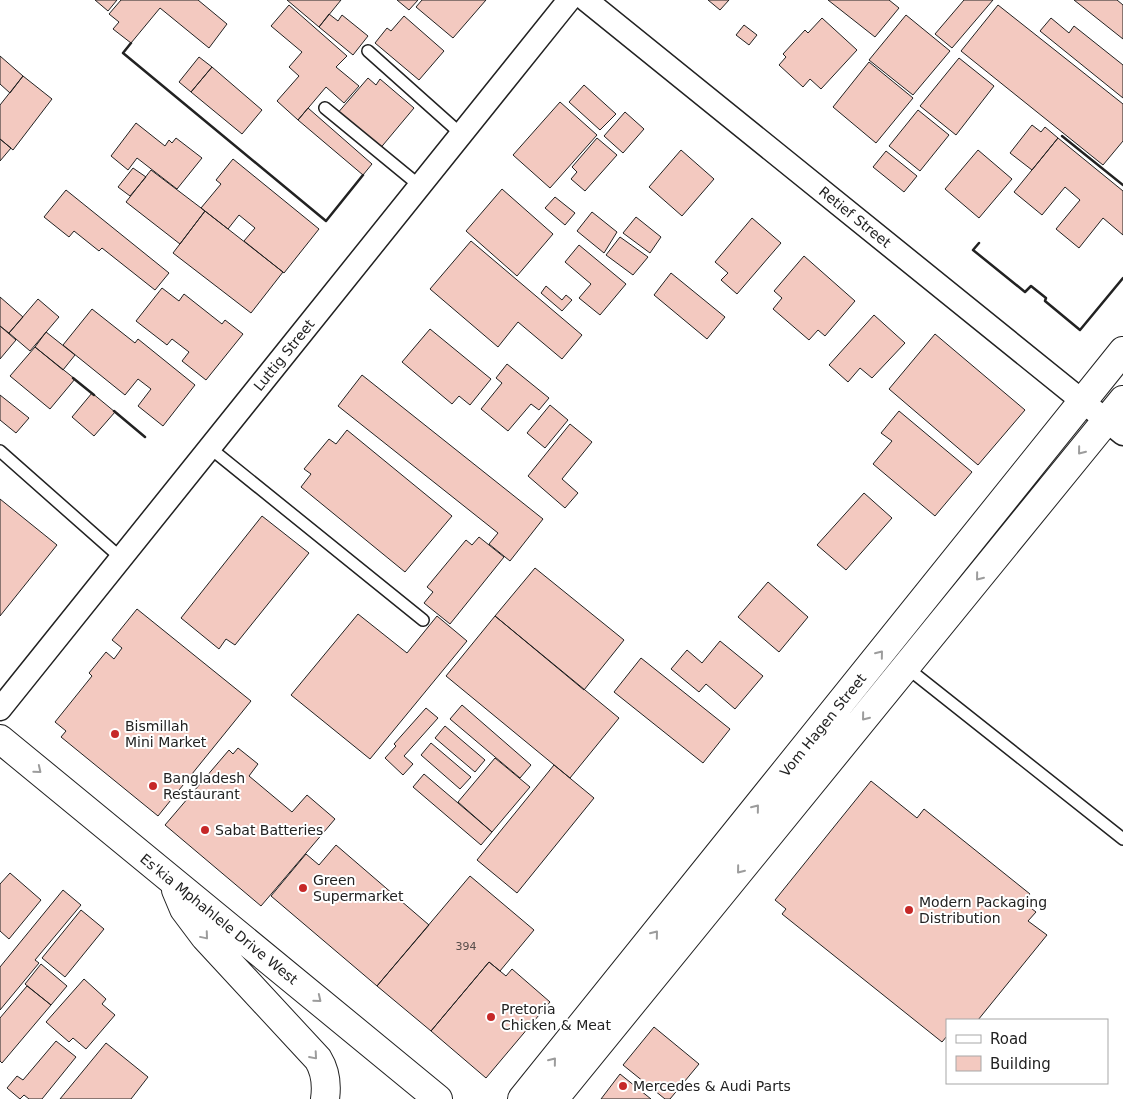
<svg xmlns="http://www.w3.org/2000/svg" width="1123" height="1099" viewBox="0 0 1123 1099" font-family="'DejaVu Sans',sans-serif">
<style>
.building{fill:#f3c9c0;stroke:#222}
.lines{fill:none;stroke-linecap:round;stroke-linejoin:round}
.lane-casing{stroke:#222;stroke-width:14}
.street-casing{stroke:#222;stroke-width:25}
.primary-casing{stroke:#222;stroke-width:30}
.lane{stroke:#fff;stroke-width:11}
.street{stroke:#fff;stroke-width:22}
.primary{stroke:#fff;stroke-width:28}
.wall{stroke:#222;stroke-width:2.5}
.oneway{stroke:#9c9c9c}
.poi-dot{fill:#c62828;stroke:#fff;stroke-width:2}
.labels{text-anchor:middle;stroke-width:4;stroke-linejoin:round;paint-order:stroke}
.number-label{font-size:11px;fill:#564c4a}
.street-label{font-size:14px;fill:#222;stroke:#fff}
.poi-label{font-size:14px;fill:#222;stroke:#fff;text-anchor:start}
</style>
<rect width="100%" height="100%" fill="#fff"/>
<path class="building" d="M95 0H117L108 11Z
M121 0H198L227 24 209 48 160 8 131 43 113 29 119 22 109 14Z
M287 0H341L319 27Z
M397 0H418L409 10Z
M422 0H486L453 38 416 7Z
M708 0H729L720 10Z
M828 0H889L899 8 875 37Z
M964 0H993L952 48 935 34Z
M1074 0H1117L1123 5V39Z
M289 5 347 56 336 67 359 86 344 103 326 87 298 120 277 101 299 76 289 67 302 52 271 26Z
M998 5 1123 104V141L1103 165 961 51Z
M329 14 338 21 342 15 368 36 353 55 319 27Z
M906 15 950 51 913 95 869 60Z
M404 16 444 51 419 80 375 43 387 28 391 31Z
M822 18 857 50 821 89 810 79 803 87 779 65 786 57 783 54 805 30 808 33Z
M1051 18 1069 33 1074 26 1123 65V98L1040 31Z
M744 25 757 35 749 45 736 35Z
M0 56 23 76 10 93 0 84Z
M199 57 212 67 191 92 179 82Z
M959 58 994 86 956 135 920 106Z
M869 62 913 98 876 143 833 107Z
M212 67 262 110 242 134 191 92Z
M23 76 52 99 13 150 0 139V105Z
M368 78 376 85 380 79 414 108 378 151 336 115Z
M584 85 616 114 600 130 569 102Z
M560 102 597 135 550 188 513 155Z
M308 108 372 164 363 175 298 120Z
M918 110 949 135 920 171 889 146Z
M625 112 644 129 623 153 604 136Z
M136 123 165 146 169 140 172 143 176 138 202 158 177 189 137 158 128 170 111 156Z
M1032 125 1041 132 1045 127 1058 138 1032 170 1010 153Z
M597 138 617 155 585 191 571 179 577 172 572 167Z
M1058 138 1123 191V235L1103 218 1079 248 1056 229 1080 200 1065 187 1042 215 1014 192Z
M0 139 11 148 0 161Z
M681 150 714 179 682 216 649 187Z
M978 150 1012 179 979 218 945 189Z
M886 151 917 176 904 192 873 167Z
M233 159 319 229 284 273 244 241 255 228 239 215 228 229 201 208 221 184 216 180Z
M133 168 146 177 130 196 118 187Z
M151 170 205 211 180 244 126 202Z
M502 189 553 234 517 276 466 231Z
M66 190 169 273 155 290 102 248 99 251 74 231 69 237 44 217Z
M555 197 575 213 565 225 545 208Z
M205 211 283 272 251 313 173 253Z
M592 212 617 232 604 253 577 231Z
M636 217 661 237 650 253 623 233Z
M752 218 781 243 737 294 721 280 728 273 715 262Z
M620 237 648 257 633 275 606 255Z
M471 241 582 335 562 359 518 322 498 347 430 289Z
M579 245 626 284 600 315 579 298 591 284 565 262Z
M804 256 855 301 825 336 818 330 809 340 773 309 782 298 774 291Z
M671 273 725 317 707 339 654 295Z
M546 286 562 300 566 295 572 300 562 311 541 293Z
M162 288 179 301 184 294 222 324 225 320 243 334 206 380 182 361 189 352 172 339 167 345 136 321Z
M0 297 23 317 9 333 0 326Z
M38 299 59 317 30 351 9 333Z
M92 309 135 343 138 339 195 385 163 426 138 406 151 389 138 379 125 395 63 345Z
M874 315 905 343 872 378 860 368 848 382 829 365Z
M0 326 16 340 0 359Z
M430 329 491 379 470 405 459 396 452 404 402 362Z
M46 332 75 355 63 370 35 347Z
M935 334 1025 410 978 465 889 389Z
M35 347 75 379 50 409 10 376Z
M507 364 549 398 539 410 531 404 508 431 481 409 502 383 496 378Z
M362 375 543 519 510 561 489 544 498 533 338 406Z
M92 393 115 412 94 436 72 417Z
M0 395 29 418 16 433 0 420Z
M550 405 568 420 545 448 527 433Z
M899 411 972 472 935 516 873 464 892 441 881 433Z
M570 424 592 442 562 479 578 493 565 508 528 476Z
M347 430 452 516 405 572 301 487 311 474 304 469 329 439 336 444Z
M864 493 892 518 846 570 817 545Z
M0 499 57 545 0 616Z
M262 516 309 553 235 645 226 639 219 649 181 618Z
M479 537 504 557 450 624 424 603 433 592 427 587 466 540 472 545Z
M535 568 624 640 584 690 495 616Z
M768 582 808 617 779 652 738 617Z
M137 609 251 701 158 816 61 737 66 731 55 722 92 676 89 673 106 652 114 659 122 648 112 640Z
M358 614 407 653 437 616 467 641 370 759 291 695Z
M495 616 619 718 570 778 446 676Z
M720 641 763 676 735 709 706 684 699 692 671 669 687 650 702 663Z
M641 658 730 729 703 763 614 692Z
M462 705 531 765 520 778 450 719Z
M426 708 438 718 404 756 413 764 403 775 385 758 396 746 394 744Z
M445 726 485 760 475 772 435 738Z
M431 743 471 777 460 789 421 755Z
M238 748 258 764 249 776 292 812 307 795 335 819 261 906 165 825 229 750 233 754Z
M495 758 530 787 492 832 458 802Z
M554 765 594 798 517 893 477 860Z
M424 774 492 832 481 845 413 787Z
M871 781 917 818 924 809 1030 894 1023 902 1036 912 1028 921 1047 935 978 1020H947V1036L942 1042 782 914 786 909 775 900Z
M336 845 429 925 377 986 271 896 306 854 319 865Z
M10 873 41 900 9 939 0 931V884Z
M470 876 534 930 500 971 489 962 431 1031 377 986Z
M63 890 81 905 35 960 39 963 0 1010V967Z
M81 910 104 929 65 977 42 958Z
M489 962 506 976 512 969 550 1002 486 1078 431 1031Z
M41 964 67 986 51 1005 25 984Z
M84 979 106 999 102 1004 115 1015 86 1049 73 1038 69 1042 46 1022Z
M27 986 51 1005 2 1063 0 1061V1018Z
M654 1027 699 1064 670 1099H665L623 1065Z
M56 1041 76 1057 42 1099H29L24 1095 20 1099 7 1088 17 1076 23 1080Z
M106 1043 148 1077 131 1099H60Z
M620 1074 651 1099H601Z"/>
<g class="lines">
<g class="lane-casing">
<path id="lane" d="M368 51 461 134
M325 108 420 186
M210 448 423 620
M0 451 121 558
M906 667 1123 839"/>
</g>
<g class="street-casing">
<path id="street" d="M586 0 1123 434
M0 709 569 0"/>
</g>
<g class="primary-casing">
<path id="primary" d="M0 739 438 1099
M176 890 184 909 205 937 318 1059C326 1072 327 1085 325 1099
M522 1099 1123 351
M554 1099 1123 400"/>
</g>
<use href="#lane" class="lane"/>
<use href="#street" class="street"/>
<use href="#primary" class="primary"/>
<path class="wall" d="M131 43 123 53 326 221 363 175
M1062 136 1123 185
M979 243 973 250 1025 292 1031 286 1046 298 1045 301 1080 330 1123 278
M73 378 94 395
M114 411 145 437"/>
</g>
<defs><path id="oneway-chevron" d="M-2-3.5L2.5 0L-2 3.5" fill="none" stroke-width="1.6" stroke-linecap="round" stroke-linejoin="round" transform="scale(1.25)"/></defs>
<g class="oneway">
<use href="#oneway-chevron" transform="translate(1081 451) rotate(129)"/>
<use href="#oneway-chevron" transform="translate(979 577) rotate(129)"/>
<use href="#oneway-chevron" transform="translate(880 654) rotate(-51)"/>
<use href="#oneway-chevron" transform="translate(865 717) rotate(129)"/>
<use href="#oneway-chevron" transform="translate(38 770) rotate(39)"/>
<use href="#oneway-chevron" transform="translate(756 808) rotate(-51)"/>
<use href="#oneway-chevron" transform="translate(740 870) rotate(129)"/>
<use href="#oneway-chevron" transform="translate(655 934) rotate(-51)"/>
<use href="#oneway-chevron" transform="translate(205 936) rotate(50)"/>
<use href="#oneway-chevron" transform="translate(318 999) rotate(39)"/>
<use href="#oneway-chevron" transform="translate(314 1056) rotate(49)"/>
<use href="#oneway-chevron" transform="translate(553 1061) rotate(-51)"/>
</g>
<g class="poi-dot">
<circle cx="115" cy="734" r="5"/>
<circle cx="153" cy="786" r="5"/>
<circle cx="205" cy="830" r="5"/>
<circle cx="303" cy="888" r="5"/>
<circle cx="909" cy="910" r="5"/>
<circle cx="491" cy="1017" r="5"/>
<circle cx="623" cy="1086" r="5"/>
</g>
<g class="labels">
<g class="number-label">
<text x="466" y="950">394</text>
</g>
<g class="street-label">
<text transform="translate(855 217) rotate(39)" y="5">Retief Street</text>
<text transform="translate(284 355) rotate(-51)" y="5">Luttig Street</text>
<text transform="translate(823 725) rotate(-51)" y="5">Vom Hagen Street</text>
<text transform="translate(219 919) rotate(39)" y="5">Es'kia Mphahlele Drive West</text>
</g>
<g class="poi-label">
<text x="125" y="731">Bismillah<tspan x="125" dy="16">Mini Market</tspan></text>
<text x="163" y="783">Bangladesh<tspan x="163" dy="16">Restaurant</tspan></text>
<text x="215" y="835">Sabat Batteries</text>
<text x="313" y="885">Green<tspan x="313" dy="16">Supermarket</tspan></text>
<text x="919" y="907">Modern Packaging<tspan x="919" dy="16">Distribution</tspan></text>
<text x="501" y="1014">Pretoria<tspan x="501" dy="16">Chicken &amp; Meat</tspan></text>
<text x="633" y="1091">Mercedes &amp; Audi Parts</text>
</g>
</g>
<rect x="946" y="1019" width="162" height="65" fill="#ffffff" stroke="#a7a7a7"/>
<rect x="956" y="1035" width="25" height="8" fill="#ffffff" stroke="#a7a7a7"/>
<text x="990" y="1044" font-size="15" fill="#222222">Road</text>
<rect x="956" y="1056" width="25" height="15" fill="#f3c9c0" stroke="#a7a7a7"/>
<text x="990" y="1069" font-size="15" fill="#222222">Building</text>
</svg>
